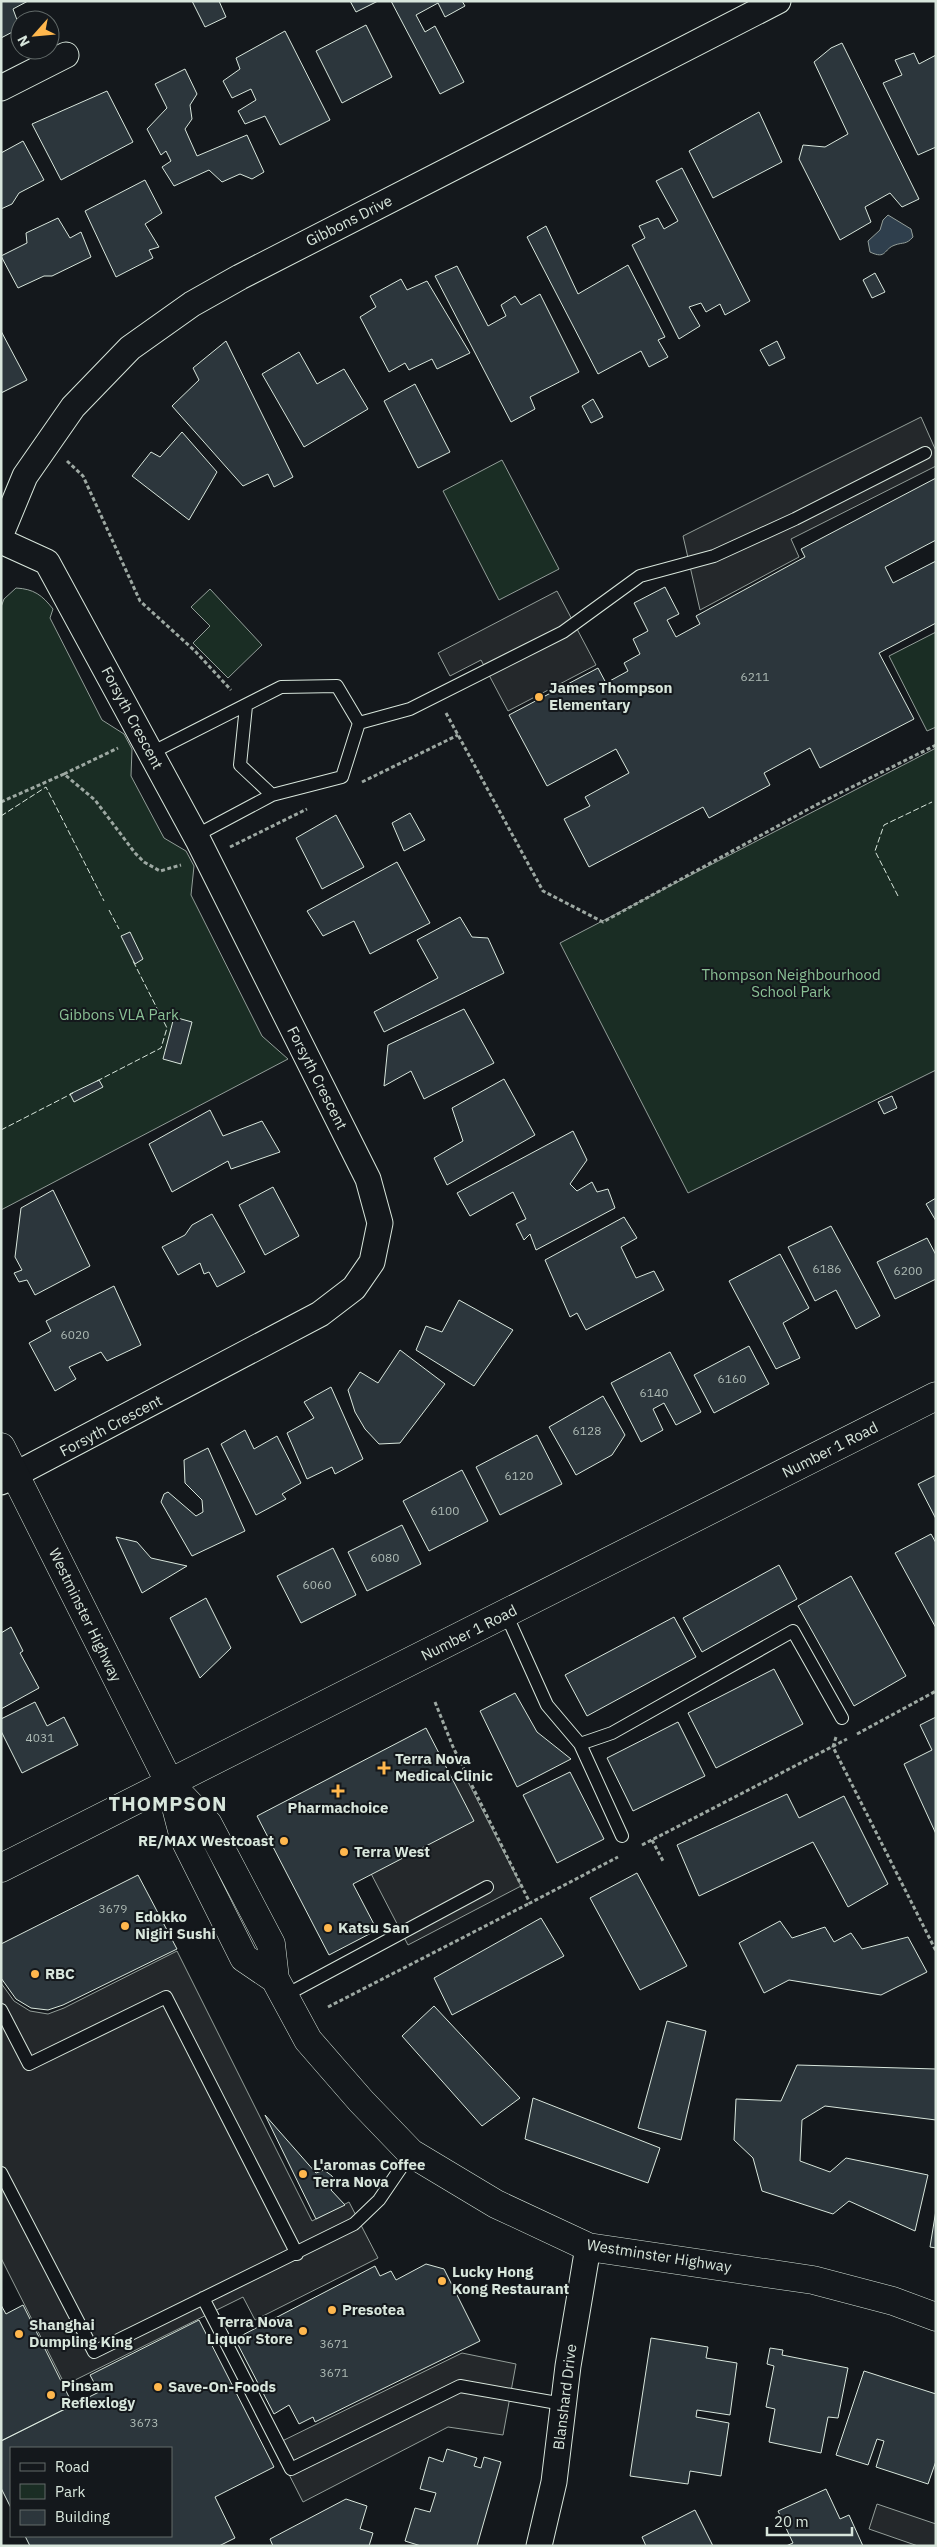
<svg xmlns="http://www.w3.org/2000/svg" width="937" height="2547" viewBox="0 0 937 2547" font-family="'IBM Plex Sans',sans-serif">
<style>
.green{fill:#1a2d24;stroke:#939e99}
.parking{fill:#24282b;stroke:#939e99}
.water{fill:#2f3f4d;stroke:#939e99}
.building{fill:#2c363c;stroke:#d8e6dc}
.lines{fill:none;stroke-linecap:round;stroke-linejoin:round}
.lane-casing{stroke:#d8e6dc;stroke-width:14}
.street-casing{stroke:#d8e6dc;stroke-width:27}
.secondary-casing{stroke:#d8e6dc;stroke-width:29}
.path{stroke:#9da8a2;stroke-width:3;stroke-dasharray:4 2.5;stroke-linecap:butt}
.lane{stroke:#14181c;stroke-width:12}
.street{stroke:#14181c;stroke-width:25}
.secondary{stroke:#14181c;stroke-width:28}
.fence{stroke:#d8e6dc;stroke-width:1;stroke-dasharray:6 2.5;stroke-linecap:butt}
.poi-dot{fill:#ffb74d;stroke:#14181c;stroke-width:2}
.labels{text-anchor:middle;stroke-width:4;stroke-linejoin:round;paint-order:stroke}
.number-label{font-size:12px;fill:#adbab4}
.street-label{font-size:15px;fill:#d8e6dc;stroke:#14181c}
.poi-label{font-size:15px;font-weight:bold;fill:#d8e6dc;stroke:#14181c;text-anchor:start}
.park-label{font-size:15px;fill:#8ac095;stroke:#14181c}
.district-label{font-size:20px;font-weight:bold;letter-spacing:1px;fill:#d8e6dc;stroke:#14181c}
</style>
<rect width="100%" height="100%" fill="#14181c"/>
<path class="green" d="M502 460 559 569 499 600 443 491Z
M16 588C34 589 42 595 53 609L50 618 102 720 124 734 132 749 131 776 164 838 186 851 194 866 191 895 262 1036 288 1059 1 1210V607L4 599Z
M210 589 262 645 228 678 193 643 210 626 191 607Z
M936 632V727L927 731 889 656Z
M936 748V1070L688 1193 560 943Z"/>
<path class="parking" d="M921 417 936 451V466L791 539 799 557 700 610 683 536Z
M557 591 596 665 508 711 481 660 450 676 438 653Z
M464 1774 521 1886 408 1945 350 1833Z
M177 1951 312 2221 349 2202 378 2258 255 2320 243 2297 65 2385 1 2258V1983L14 2001 30 2011 48 2014 64 2008Z
M462 2353 516 2364 503 2435 448 2427 303 2502 274 2445Z
M877 2504 936 2524V2546H918L869 2529Z"/>
<path class="water" d="M888 215 911 229 913 237C906 245 903 242 895 245 883 249 887 260 870 252L868 241 880 230 883 220Z"/>
<path class="building" d="M1 1H28L13 9 20 28 1 38Z
M192 1H219L226 17 205 27Z
M350 1H378L356 12Z
M391 1H462L465 6 445 17 438 3 416 15 425 32 435 26 464 82 440 94Z
M366 25 392 77 342 103 316 51Z
M285 31 330 120 280 145 265 116 245 124 238 111 256 100 251 89 232 98 223 81 240 69 236 58Z
M842 43 919 199 902 207 890 193 865 207 871 222 840 240 799 159 803 145 825 147 848 134 814 62 831 48Z
M914 53 919 64 936 55V147L918 155 883 83 902 75 895 60Z
M185 69 197 94 190 105 192 119 185 129 197 156 247 135 264 172 252 179 240 174 222 182 209 170 174 186 162 167 171 161 166 151 161 155 147 129 167 108 155 84Z
M107 91 133 142 61 180 32 124Z
M759 112 782 162 713 198 689 151Z
M23 141 44 180 19 193 12 204 1 209V153Z
M682 168 750 301 725 315 720 304 706 312 701 303 689 307 700 326 679 339 632 245 645 238 639 226 658 218 664 229 678 221 656 181Z
M145 180 162 213 145 224 159 247 149 250 153 258 116 277 85 211Z
M58 218 70 238 81 232 91 257 52 276H44L18 288 1 256 27 243 26 233Z
M546 226 578 294 628 265 665 337 658 340 668 357 649 367 641 351 598 374 527 237Z
M457 266 488 326 506 316 501 305 515 296 521 305 540 294 579 372 530 397 535 409 511 422 435 276Z
M875 273 885 292 872 298 863 280Z
M401 279 407 290 427 281 470 353 437 369 432 359 409 370 405 363 389 372 360 317 376 307 370 296Z
M1 331 27 380 1 393Z
M226 341 293 477 274 487 268 474 243 486 172 406 199 380 193 368Z
M777 341 785 358 769 366 760 350Z
M299 352 317 384 344 369 368 409 304 447 262 374Z
M415 384 450 452 418 468 384 401Z
M593 399 603 417 591 423 582 406Z
M182 432 217 472 189 520 132 476 151 452 160 457Z
M936 478V540L885 567 893 583 936 561V623L879 653 914 719 820 768 810 748 764 773 770 785 709 818 703 807 589 867 564 819 590 806 585 797 629 773 616 749 547 786 509 715 598 668 606 683 628 671 624 663 640 654 633 639 648 631 634 603 665 587 679 614 667 620 676 637 700 624 696 616 805 557 801 549Z
M410 813 425 840 404 851 392 823Z
M336 815 364 867 322 889 296 838Z
M397 862 430 923 370 954 354 921 323 936 307 911Z
M460 917 472 937 488 938 504 973 384 1032 374 1012 438 978 417 940Z
M130 932 143 959 135 964 121 936Z
M464 1009 494 1063 424 1099 411 1071 384 1086 388 1045Z
M174 1017 192 1022 181 1064 163 1059Z
M504 1079 535 1135 447 1185 434 1158 463 1141 452 1108Z
M99 1080 103 1087 74 1102 70 1094Z
M892 1096 897 1108 884 1114 878 1102Z
M210 1110 223 1136 262 1121 280 1152 231 1169 228 1161 172 1192 149 1144Z
M573 1131 587 1160 570 1184 577 1191 592 1182 597 1192 608 1189 615 1208 536 1250 530 1234 524 1240 516 1224 526 1219 513 1192 470 1216 457 1193Z
M273 1187 299 1236 265 1255 239 1205Z
M53 1190 90 1266 35 1295 27 1280 19 1282 14 1273 22 1270 15 1257 21 1208Z
M936 1198V1221L926 1204Z
M212 1214 245 1272 217 1287 209 1272 204 1274 200 1263 178 1275 162 1247 185 1235 192 1225Z
M624 1217 637 1238 621 1247 636 1278 654 1271 664 1290 586 1330 577 1313 570 1317 545 1260Z
M831 1226 880 1316 856 1329 836 1290 815 1301 788 1247Z
M927 1238 936 1255V1279L895 1299 877 1262Z
M780 1254 809 1308 783 1323 800 1358 776 1369 729 1281Z
M114 1286 141 1345 107 1361 101 1352 69 1367 76 1379 55 1391 29 1343 51 1331 46 1321Z
M459 1300 513 1330 474 1386 416 1350 426 1326 442 1332Z
M749 1346 769 1384 714 1413 694 1375Z
M400 1350 445 1384 400 1443 379 1444 365 1429 355 1412 348 1390 360 1372 378 1383Z
M670 1352 701 1412 676 1425 664 1403 653 1409 663 1430 641 1442 611 1383Z
M331 1387 363 1459 335 1474 332 1467 307 1479 287 1433 314 1418 304 1402Z
M603 1396 625 1435 612 1455 576 1475 549 1427Z
M245 1430 254 1449 277 1436 301 1483 282 1494 286 1499 256 1515 221 1444Z
M537 1435 562 1484 500 1515 476 1467Z
M208 1448 245 1531 192 1556 161 1502 164 1494 168 1492 196 1516 203 1512 202 1500 185 1483 184 1460Z
M462 1470 488 1521 429 1551 403 1501Z
M936 1475V1519L918 1484Z
M402 1525 421 1564 367 1591 348 1552Z
M931 1534 936 1543V1628L895 1553Z
M116 1537 137 1542 151 1558 187 1566 142 1593Z
M333 1548 356 1595 301 1623 277 1576Z
M779 1565 797 1599 702 1652 683 1618Z
M851 1576 906 1676 854 1706 798 1606Z
M206 1598 231 1648 200 1678 170 1618Z
M674 1617 696 1657 587 1716 565 1675Z
M11 1627 23 1651 20 1653 39 1688 1 1709V1633Z
M774 1669 803 1724 716 1768 688 1713Z
M515 1693 537 1732 571 1759 517 1787 480 1711Z
M35 1702 47 1726 64 1717 78 1745 22 1773 1 1731V1719Z
M936 1717V1834L904 1764 932 1750 920 1725Z
M678 1722 705 1776 633 1811 607 1758Z
M426 1728 474 1821 353 1884 377 1930 329 1955 257 1816Z
M570 1772 604 1839 557 1863 523 1795Z
M787 1794 799 1818 844 1796 888 1884 848 1907 813 1842 699 1896 677 1845Z
M637 1873 687 1966 640 1990 590 1898Z
M138 1875 177 1949 63 2005 48 2010 31 2008 16 1999 1 1978V1944Z
M541 1918 564 1956 452 2015 434 1978Z
M780 1921 792 1938 825 1927 834 1942 851 1933 862 1949 908 1937 927 1972 881 1995 789 1980 764 1993 739 1943Z
M434 2006 520 2098 482 2126 402 2036Z
M667 2021 706 2031 681 2140 638 2128Z
M797 2065 936 2069V2120L825 2106 802 2120 800 2161 830 2172 846 2158 928 2175 915 2231 849 2201 833 2214 762 2191 753 2158 734 2140 736 2099 781 2101Z
M533 2098 660 2148 648 2183 525 2139Z
M265 2115 316 2173 324 2170 332 2176 335 2181 331 2190 345 2205 316 2219Z
M936 2210V2248L930 2247Z
M426 2264 444 2269 480 2341 315 2422 313 2417 299 2424 289 2405 274 2414 235 2339 375 2266 380 2276 391 2271 396 2280Z
M1 2305 6 2314 23 2305 73 2405 1 2441Z
M199 2320 274 2467 215 2497 235 2538 219 2546H30L25 2536H171V2448H11V2508L1 2488V2441L99 2392 90 2375Z
M651 2338 708 2347 706 2358 737 2363 730 2415 697 2410 696 2417 729 2423 721 2476 690 2471 688 2484 630 2476Z
M770 2348 783 2350 782 2355 848 2368 838 2418 828 2417 821 2453 769 2442 775 2409 766 2407 774 2366 767 2364Z
M864 2371 936 2394V2461L928 2484 876 2467 884 2441 877 2439 868 2465 836 2455Z
M447 2449 477 2458 474 2466 481 2468 484 2457 501 2462 477 2546H421L405 2541 415 2508 430 2512 436 2493 420 2489 429 2457 443 2462Z
M826 2489 840 2519 849 2515 863 2546H786L793 2543 778 2511Z
M346 2499 367 2506 360 2529 373 2533 369 2546H273L270 2539Z
M695 2510 713 2546H646L642 2537Z"/>
<g class="lines">
<g class="lane-casing">
<path id="lane" d="M246 706 240 765 272 795
M359 723 410 709 563 632 640 576 714 556 795 519 925 453
M151 753 281 687 337 686 359 723 342 777 272 795 195 836
M506 1614 547 1705 580 1744 622 1836
M580 1744 612 1733 793 1631 842 1718
M284 1996 487 1887
M1 2010 29 2064 166 1997 297 2254
M1 2173 94 2352 354 2224 379 2200 411 2153
M203 2298 291 2469 460 2386 563 2404"/>
</g>
<g class="street-casing">
<path id="street" d="M1 88 66 55
M1 534 25 476 73 407 130 348 192 304 240 277 778 1
M1 541 47 562 198 840 368 1179 380 1223 372 1262 354 1288 320 1314 1 1482
M539 2546 554 2482 568 2366 588 2247"/>
</g>
<g class="secondary-casing">
<path id="secondary" d="M1 1447 170 1784 184 1838 244 1958 275 1979
M170 1784 208 1824 271 1944 275 1979 308 2040 361 2101 411 2153 496 2204 588 2247 813 2280 893 2301 936 2317
M1 1868 936 1396"/>
</g>
<path class="path" d="M67 461 83 476 140 601 195 651 231 690
M446 713 543 891 603 922 816 805 936 745
M64 774 118 748
M362 782 458 735
M1 802 64 774 95 800 135 853 144 862 160 871 181 865
M230 847 307 809
M435 1702 453 1747 530 1903 618 1857
M857 1734 936 1691
M836 1737 833 1747 936 1951
M652 1840 663 1861
M642 1845 847 1739
M328 2007 530 1903"/>
<use href="#lane" class="lane"/>
<use href="#street" class="street"/>
<use href="#secondary" class="secondary"/>
<path class="fence" d="M1 816 46 787 104 901
M898 896 875 851 884 825 932 802
M109 910 119 929
M97 1081 161 1048 167 1028 133 961
M1 1130 73 1093"/>
</g>
<g class="poi-dot">
<circle cx="539" cy="697" r="5"/>
<path d="M381.5 1760.5h5v5h5v5h-5v5h-5v-5h-5v-5h5z"/>
<path d="M335.5 1783.5h5v5h5v5h-5v5h-5v-5h-5v-5h5z"/>
<circle cx="284" cy="1841" r="5"/>
<circle cx="344" cy="1852" r="5"/>
<circle cx="125" cy="1926" r="5"/>
<circle cx="328" cy="1928" r="5"/>
<circle cx="35" cy="1974" r="5"/>
<circle cx="303" cy="2174" r="5"/>
<circle cx="442" cy="2281" r="5"/>
<circle cx="332" cy="2310" r="5"/>
<circle cx="303" cy="2331" r="5"/>
<circle cx="19" cy="2334" r="5"/>
<circle cx="158" cy="2387" r="5"/>
<circle cx="51" cy="2395" r="5"/>
</g>
<g class="labels">
<g class="number-label">
<text x="755" y="681">6211</text>
<text x="827" y="1273">6186</text>
<text x="908" y="1275">6200</text>
<text x="75" y="1339">6020</text>
<text x="732" y="1383">6160</text>
<text x="654" y="1397">6140</text>
<text x="587" y="1435">6128</text>
<text x="519" y="1480">6120</text>
<text x="445" y="1515">6100</text>
<text x="385" y="1562">6080</text>
<text x="317" y="1589">6060</text>
<text x="40" y="1742">4031</text>
<text x="113" y="1913">3679</text>
<text x="334" y="2348">3671</text>
<text x="334" y="2377">3671</text>
<text x="144" y="2427">3673</text>
</g>
<g class="street-label">
<text transform="translate(349 221) rotate(-27)" y="5">Gibbons Drive</text>
<text transform="translate(132 718) rotate(62)" y="5">Forsyth Crescent</text>
<text transform="translate(317 1078) rotate(63)" y="5">Forsyth Crescent</text>
<text transform="translate(111 1426) rotate(-28)" y="5">Forsyth Crescent</text>
<text transform="translate(830 1450) rotate(-27)" y="5">Number 1 Road</text>
<text transform="translate(85 1615) rotate(64)" y="5">Westminster Highway</text>
<text transform="translate(469 1633) rotate(-27)" y="5">Number 1 Road</text>
<text transform="translate(659 2256) rotate(9)" y="5">Westminster Highway</text>
<text transform="translate(565 2397) rotate(-83)" y="5">Blanshard Drive</text>
</g>
<g class="poi-label">
<text x="549" y="693">James Thompson<tspan x="549" dy="17">Elementary</tspan></text>
<text x="395" y="1764">Terra Nova<tspan x="395" dy="17">Medical Clinic</tspan></text>
<text x="338" y="1813" text-anchor="middle">Pharmachoice</text>
<text x="274" y="1846" text-anchor="end">RE/MAX Westcoast</text>
<text x="354" y="1857">Terra West</text>
<text x="135" y="1922">Edokko<tspan x="135" dy="17">Nigiri Sushi</tspan></text>
<text x="338" y="1933">Katsu San</text>
<text x="45" y="1979">RBC</text>
<text x="313" y="2170">L'aromas Coffee<tspan x="313" dy="17">Terra Nova</tspan></text>
<text x="452" y="2277">Lucky Hong<tspan x="452" dy="17">Kong Restaurant</tspan></text>
<text x="342" y="2315">Presotea</text>
<text x="293" y="2327" text-anchor="end">Terra Nova<tspan x="293" dy="17">Liquor Store</tspan></text>
<text x="29" y="2330">Shanghai<tspan x="29" dy="17">Dumpling King</tspan></text>
<text x="61" y="2391">Pinsam<tspan x="61" dy="17">Reflexlogy</tspan></text>
<text x="168" y="2392">Save-On-Foods</text>
</g>
<g class="park-label">
<text x="791" y="980">Thompson Neighbourhood<tspan x="791" dy="17">School Park</tspan></text>
<text x="119" y="1020">Gibbons VLA Park</text>
</g>
<g class="district-label">
<text x="168" y="1811">THOMPSON</text>
</g>
</g>
<rect width="937" height="2547" fill="none" stroke="#d8e6dc" stroke-width="5"/>
<rect x="10" y="2447" width="162" height="90" fill="#14181c" stroke="#626a69"/>
<rect x="20" y="2463" width="25" height="8" fill="#14181c" stroke="#626a69"/>
<text x="55" y="2472" font-size="15" fill="#d8e6dc">Road</text>
<rect x="20" y="2484" width="25" height="15" fill="#1a2d24" stroke="#626a69"/>
<text x="55" y="2497" font-size="15" fill="#d8e6dc">Park</text>
<rect x="20" y="2510" width="25" height="15" fill="#2c363c" stroke="#626a69"/>
<text x="55" y="2522" font-size="15" fill="#d8e6dc">Building</text>
<g transform="translate(35 35) rotate(243)"><circle r="24" fill="#14181c" stroke="#626a69"/>
<path d="M0-4L9 19L0 12L-9 19Z" fill="#ffb74d"/>
<text y="-8" font-size="14" font-weight="bold" text-anchor="middle" fill="#d8e6dc">N</text>
</g>
<path d="M767 2527v8h85v-8" fill="none" stroke="#d8e6dc" stroke-width="2.5"/>
<text x="774" y="2527" font-size="15" fill="#d8e6dc" stroke="#14181c" stroke-width="4" paint-order="stroke">20 m</text>
</svg>
